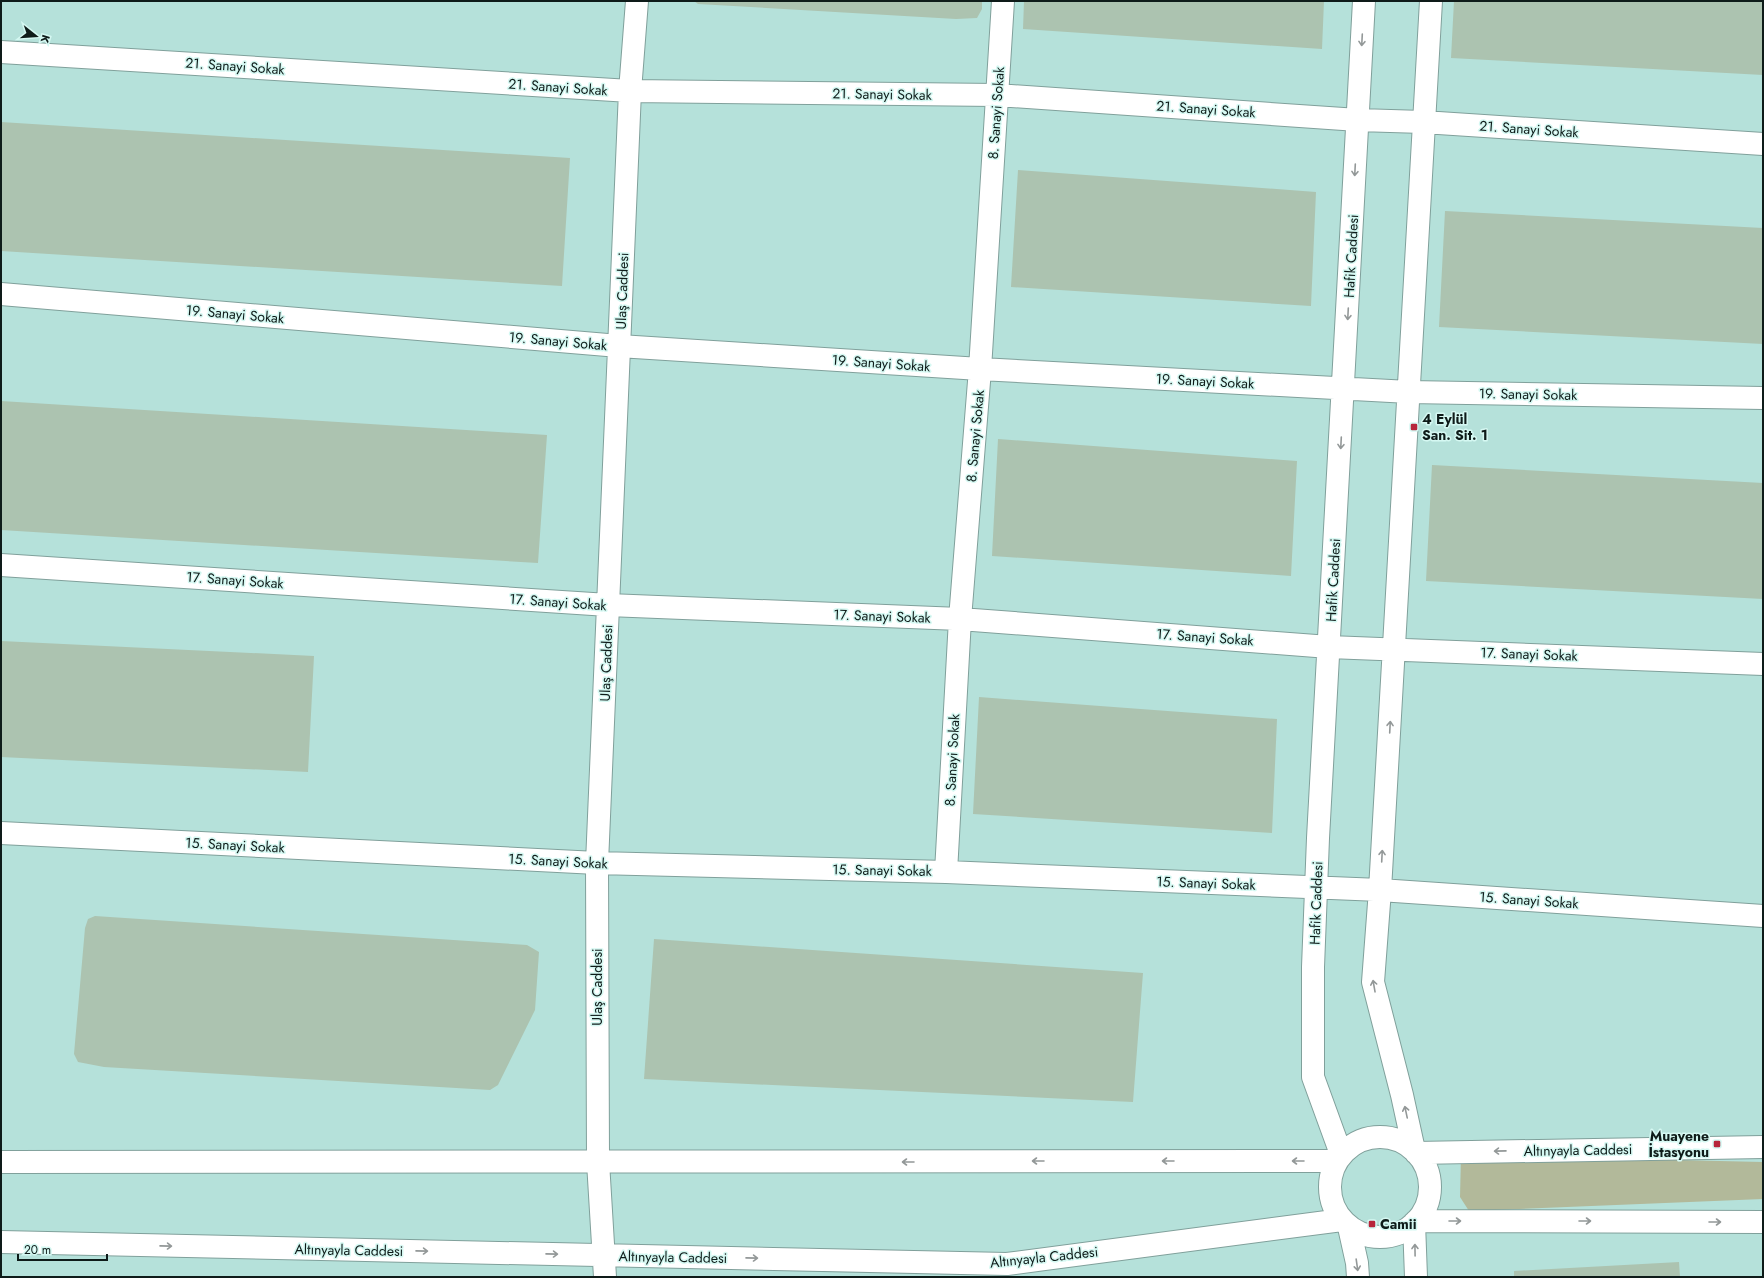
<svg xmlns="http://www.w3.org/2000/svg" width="1764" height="1278" viewBox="0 0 1764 1278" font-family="Jost,sans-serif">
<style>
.built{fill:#b5e1da}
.green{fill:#b2b99a}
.building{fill:#acc3b0}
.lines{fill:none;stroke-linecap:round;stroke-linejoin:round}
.minor-casing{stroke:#80a09b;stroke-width:24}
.minor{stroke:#fff;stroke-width:22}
.oneway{stroke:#939898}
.poi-dot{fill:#b7263b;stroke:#d5f8f2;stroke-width:1.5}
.labels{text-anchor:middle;stroke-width:3;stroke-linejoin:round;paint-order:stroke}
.street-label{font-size:14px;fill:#0e1b19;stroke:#d5f8f2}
.poi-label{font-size:14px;font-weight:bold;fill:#0e1b19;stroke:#d5f8f2;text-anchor:start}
</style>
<rect width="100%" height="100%" fill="#c8eae4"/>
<path class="built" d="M1 1H1763V1277H1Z"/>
<path class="green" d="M1461 1155 1763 1162V1199L1469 1211 1460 1197Z"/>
<path class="building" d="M694 1H982V9L977 18 956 19 698 4Z
M1024 1H1324L1322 49 1023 29Z
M1454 1H1763V75L1451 58Z
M1 122 570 158 562 286 1 251Z
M1018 170 1316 192 1311 306 1011 287Z
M1445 211 1763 228V344L1439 327Z
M1 401 547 435 538 563 1 530Z
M998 439 1297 461 1291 576 992 556Z
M1432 465 1763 483V599L1426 581Z
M1 641 314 656 308 772 1 757Z
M979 697 1277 719 1272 833 973 814Z
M95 916 527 945 539 952 535 1010 498 1085 490 1090 104 1067 78 1062 74 1054 85 928 88 919Z
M654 939 1143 973 1133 1102 644 1079Z
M1679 1262 1680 1277H1514V1271Z"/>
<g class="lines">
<g class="minor-casing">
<path id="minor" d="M1 52 630 91 997 95 1358 120 1423 122 1763 144
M1 294 619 346 980 369 1409 392 1763 398
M1 565 608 605 960 619 1329 647 1763 664
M1 833 597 863 946 872 1380 890 1763 916
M946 872 960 619 980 369 1003 1
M1330 1187a50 50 0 1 1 100 0a50 50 0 1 1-100 0Z
M1414 1150 1402 1095 1373 982 1380 890 1431 1
M1416 1153 1763 1147
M1341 1154 1313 1077V967L1318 838 1364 1
M1 1162 1337 1161
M1416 1221 1763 1222
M1414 1223 1416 1277
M1349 1227 1357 1263 1358 1277
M1 1242 1007 1264 1342 1220
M605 1277 598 1162 597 863 630 91 637 1"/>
</g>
<use href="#minor" class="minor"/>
</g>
<defs><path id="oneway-shaft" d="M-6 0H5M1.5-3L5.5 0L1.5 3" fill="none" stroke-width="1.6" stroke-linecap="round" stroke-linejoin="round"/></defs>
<g class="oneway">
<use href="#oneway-shaft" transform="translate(1362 40) rotate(93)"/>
<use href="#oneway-shaft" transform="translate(1355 170) rotate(93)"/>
<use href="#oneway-shaft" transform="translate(1348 314) rotate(93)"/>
<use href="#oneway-shaft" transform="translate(1341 443) rotate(93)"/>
<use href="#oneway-shaft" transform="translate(1390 727) rotate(-87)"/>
<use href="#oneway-shaft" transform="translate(1382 856) rotate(-87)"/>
<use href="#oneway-shaft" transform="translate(1374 986) rotate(-100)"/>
<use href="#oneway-shaft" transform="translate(1406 1112) rotate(-102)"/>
<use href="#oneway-shaft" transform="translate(1500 1151) rotate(179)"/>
<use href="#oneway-shaft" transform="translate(1038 1161) rotate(180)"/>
<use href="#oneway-shaft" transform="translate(1168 1161) rotate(180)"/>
<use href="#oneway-shaft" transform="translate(1298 1161) rotate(180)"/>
<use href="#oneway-shaft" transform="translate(908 1162) rotate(180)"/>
<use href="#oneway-shaft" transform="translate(1455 1221)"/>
<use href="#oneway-shaft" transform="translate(1585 1221)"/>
<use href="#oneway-shaft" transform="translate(1715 1222)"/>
<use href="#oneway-shaft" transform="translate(166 1246) rotate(1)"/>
<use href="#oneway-shaft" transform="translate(1415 1250) rotate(-91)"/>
<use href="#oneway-shaft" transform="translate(422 1251) rotate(1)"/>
<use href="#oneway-shaft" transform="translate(552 1254) rotate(1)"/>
<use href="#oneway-shaft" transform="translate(752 1258) rotate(1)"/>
<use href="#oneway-shaft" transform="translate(1357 1265) rotate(82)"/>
</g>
<g class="poi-dot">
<rect x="1410" y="423" width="8" height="8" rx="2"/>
<rect x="1713" y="1140" width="8" height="8" rx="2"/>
<rect x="1368" y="1220" width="8" height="8" rx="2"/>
</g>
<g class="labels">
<g class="street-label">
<text transform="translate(235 66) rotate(4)" y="5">21. Sanayi Sokak</text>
<text transform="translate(558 87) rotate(4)" y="5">21. Sanayi Sokak</text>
<text transform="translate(882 94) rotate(1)" y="5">21. Sanayi Sokak</text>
<text transform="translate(1206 109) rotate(4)" y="5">21. Sanayi Sokak</text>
<text transform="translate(996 113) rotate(-86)" y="5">8. Sanayi Sokak</text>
<text transform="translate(1529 129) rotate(4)" y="5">21. Sanayi Sokak</text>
<text transform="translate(1351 256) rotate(-87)" y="5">Hafik Caddesi</text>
<text transform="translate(622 291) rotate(-88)" y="5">Ulaş Caddesi</text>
<text transform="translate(235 314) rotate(5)" y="5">19. Sanayi Sokak</text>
<text transform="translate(558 341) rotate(5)" y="5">19. Sanayi Sokak</text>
<text transform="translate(881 363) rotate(4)" y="5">19. Sanayi Sokak</text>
<text transform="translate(1205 381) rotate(3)" y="5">19. Sanayi Sokak</text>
<text transform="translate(1528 394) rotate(1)" y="5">19. Sanayi Sokak</text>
<text transform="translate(975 436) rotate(-85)" y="5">8. Sanayi Sokak</text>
<text transform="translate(235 580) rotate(4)" y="5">17. Sanayi Sokak</text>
<text transform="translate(1333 580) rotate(-87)" y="5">Hafik Caddesi</text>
<text transform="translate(558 602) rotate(4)" y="5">17. Sanayi Sokak</text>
<text transform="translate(882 616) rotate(2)" y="5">17. Sanayi Sokak</text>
<text transform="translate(1205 637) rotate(4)" y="5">17. Sanayi Sokak</text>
<text transform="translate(1529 654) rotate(2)" y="5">17. Sanayi Sokak</text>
<text transform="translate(606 663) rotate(-88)" y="5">Ulaş Caddesi</text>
<text transform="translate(952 760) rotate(-87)" y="5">8. Sanayi Sokak</text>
<text transform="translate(235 845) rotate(3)" y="5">15. Sanayi Sokak</text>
<text transform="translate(558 861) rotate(3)" y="5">15. Sanayi Sokak</text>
<text transform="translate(882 870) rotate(1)" y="5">15. Sanayi Sokak</text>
<text transform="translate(1206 883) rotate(2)" y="5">15. Sanayi Sokak</text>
<text transform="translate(1529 900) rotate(4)" y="5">15. Sanayi Sokak</text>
<text transform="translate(1316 903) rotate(-88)" y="5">Hafik Caddesi</text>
<text transform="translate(597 987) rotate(-90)" y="5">Ulaş Caddesi</text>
<text transform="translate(1578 1150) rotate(-1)" y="5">Altınyayla Caddesi</text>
<text transform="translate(349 1250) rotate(1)" y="5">Altınyayla Caddesi</text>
<text transform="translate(673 1257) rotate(1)" y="5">Altınyayla Caddesi</text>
<text transform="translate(1044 1257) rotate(-6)" y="5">Altınyayla Caddesi</text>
</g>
<g class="poi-label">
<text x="1422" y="424">4 Eylül<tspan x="1422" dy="16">San. Sit. 1</tspan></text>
<text x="1709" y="1141" text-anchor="end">Muayene<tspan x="1709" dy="16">İstasyonu</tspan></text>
<text x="1380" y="1229">Camii</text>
</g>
</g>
<rect width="1764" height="1278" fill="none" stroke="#0e1b19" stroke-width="4"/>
<g transform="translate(36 36) rotate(107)" stroke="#d5f8f2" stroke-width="3" paint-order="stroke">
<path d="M0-3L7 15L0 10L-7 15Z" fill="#0e1b19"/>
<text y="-6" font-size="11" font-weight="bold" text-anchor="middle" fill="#0e1b19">K</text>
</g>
<path d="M18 1254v6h89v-6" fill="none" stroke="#0e1b19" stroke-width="2"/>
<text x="24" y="1254" font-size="12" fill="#0e1b19" stroke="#d5f8f2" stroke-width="3" paint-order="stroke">20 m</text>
</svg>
